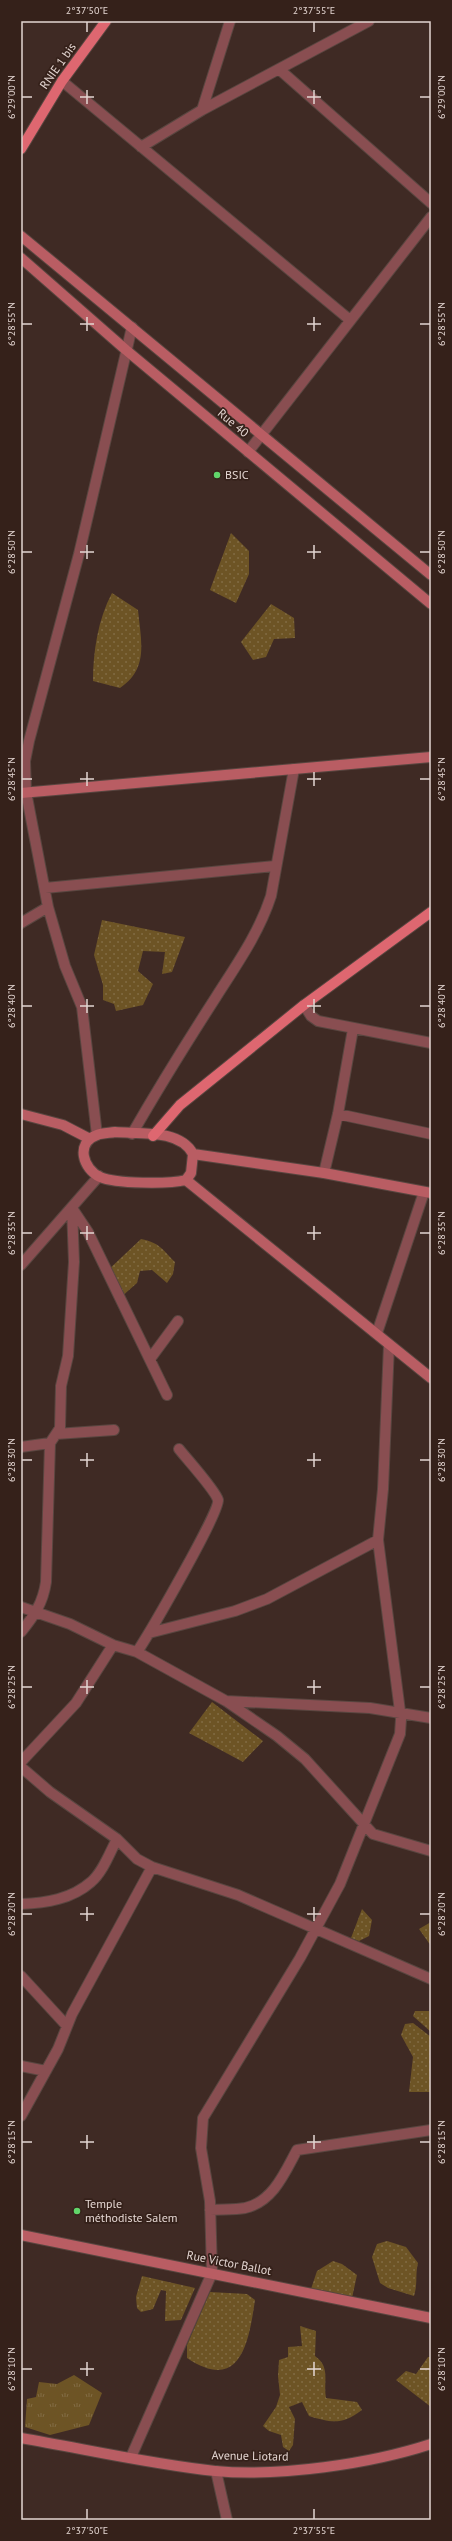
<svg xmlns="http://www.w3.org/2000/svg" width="452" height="2541" viewBox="0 0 452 2541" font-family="'PT Sans',sans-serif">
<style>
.grass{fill:url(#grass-dots)}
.park{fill:url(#park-tufts)}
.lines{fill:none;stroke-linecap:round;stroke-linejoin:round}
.street-casing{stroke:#594640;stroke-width:12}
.secondary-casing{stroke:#594640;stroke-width:12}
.primary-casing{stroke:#594640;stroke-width:12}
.street{stroke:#894e51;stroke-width:10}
.secondary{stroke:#b95d63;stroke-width:10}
.primary{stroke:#de6770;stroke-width:10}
.ticks{fill:none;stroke:#e4d6d2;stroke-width:1.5}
.poi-dot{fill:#61d56a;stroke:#35211a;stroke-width:1.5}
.labels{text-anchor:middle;stroke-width:3.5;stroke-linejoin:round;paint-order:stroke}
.street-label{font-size:12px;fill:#e4d6d2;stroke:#35211a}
.poi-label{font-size:12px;fill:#e4d6d2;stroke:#35211a;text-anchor:start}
.neatline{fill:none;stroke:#e4d6d2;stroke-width:1.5}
.ticks-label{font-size:10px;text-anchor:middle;fill:#e4d6d2}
</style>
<defs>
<pattern id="grass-dots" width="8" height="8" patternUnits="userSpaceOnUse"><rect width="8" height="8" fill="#6d5425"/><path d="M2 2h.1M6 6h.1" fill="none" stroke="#826c44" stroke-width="1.8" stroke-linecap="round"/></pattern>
<pattern id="park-tufts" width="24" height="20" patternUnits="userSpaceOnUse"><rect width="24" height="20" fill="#6d5425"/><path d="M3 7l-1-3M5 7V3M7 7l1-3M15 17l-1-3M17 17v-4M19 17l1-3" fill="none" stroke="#826c44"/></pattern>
</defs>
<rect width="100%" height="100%" fill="#3f2a24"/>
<path class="grass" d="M231 533 249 551V574L236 603 210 590Z
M112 593 138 610C141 641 149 669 120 688L93 681C93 652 98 619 112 593Z
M271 604 294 618 295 638 274 639 266 657 253 660 241 642Z
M102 920 185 937 172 972 162 974 165 952 143 951 138 971 153 984 143 1005 116 1011 114 1004 103 1000V985L94 955Z
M141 1239C160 1243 162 1249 175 1262L173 1274 167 1283 152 1270 140 1271 137 1283 120 1298 106 1272Z
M212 1702 263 1741 243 1762 189 1733Z
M362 1909 372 1920 369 1936 359 1941 351 1938Z
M431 1922V1946L419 1929Z
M415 2011H429L431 2032 413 2016Z
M413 2023 431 2037V2092H409L413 2057 401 2035 405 2024Z
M387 2241 406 2247 418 2263C415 2275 418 2283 414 2296L388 2288 380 2283 372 2257 377 2244Z
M333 2261 342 2264 357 2275 352 2298 311 2289 317 2271Z
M142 2276 195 2288 181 2320 165 2321 166 2291 161 2290 153 2309 141 2312 137 2308 136 2297Z
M210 2292 247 2294 255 2300C249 2341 241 2394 187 2358V2345Z
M300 2326 316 2331 315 2356C331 2367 323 2382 326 2398L357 2402 362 2410C342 2425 332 2423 309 2416L302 2402 289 2407 295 2419 293 2445 289 2451 283 2447 281 2435 269 2431 263 2426 276 2407 280 2395 278 2376 279 2360 288 2357V2347L302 2346Z
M428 2357H431V2407L396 2380 406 2371 416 2374Z"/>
<path class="park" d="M74 2375 102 2393 89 2425 50 2435 25 2427 27 2399 36 2397 39 2382 57 2384Z"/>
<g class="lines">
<g class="street-casing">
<path id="street" d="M280 70 431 203
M62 81 350 320
M202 110 230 21
M141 147 202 110 369 21
M248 452 431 217
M45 888 275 866
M21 923 48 907
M304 1005 311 1016 318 1021 431 1043
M338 1114 431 1134
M132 1134C159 1087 187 1042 216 997 237 964 259 933 271 896L294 769
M97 1135 82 1007 65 966 48 907 26 792 25 761 29 741 79 554 132 327
M324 1173 338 1114 353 1029
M72 1208 88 1232 167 1395
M21 1265 99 1176
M377 1333 424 1192
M150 1359 178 1321
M56 1434 114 1430
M21 1447 50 1443
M21 1607 70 1624 113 1645 137 1652 226 1701 277 1736 305 1759 373 1834 431 1851
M21 1632C34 1616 43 1603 46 1582L50 1443 60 1428 61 1386 68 1356 74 1262 72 1208
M149 1633 235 1611 267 1599 378 1540
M137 1652C149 1634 220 1512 218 1500 216 1491 186 1458 179 1449
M226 1701 370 1708 431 1718
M21 1762 76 1703 113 1645
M21 1767 50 1792 117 1839 137 1859 152 1867 238 1895 431 1979
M21 1904C46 1903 72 1899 91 1882 103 1872 110 1852 117 1839
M21 1976 67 2026
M21 2066 46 2071
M21 2116 58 2049 72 2014 152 1867
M210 2210C222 2209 234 2210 245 2208 273 2202 285 2172 297 2150L431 2130
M131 2457 212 2273 210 2201 201 2148 203 2118 300 1958 340 1884 400 1734 401 1719 378 1540 383 1489 389 1345
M216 2471 227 2520"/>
</g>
<g class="secondary-casing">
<path id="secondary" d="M21 236 431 575
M21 258 126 350 431 604
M21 793 431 757
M21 1114 63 1125 90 1139
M115 1132C139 1134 180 1129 193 1154L191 1173 186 1180C169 1184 116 1184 100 1177 83 1169 75 1143 97 1135 102 1133 109 1133 115 1132Z
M193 1154 324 1173 431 1193
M186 1180 431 1378
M21 2235 431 2318
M21 2438C85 2449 150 2464 215 2471 279 2477 370 2464 431 2444"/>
</g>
<g class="primary-casing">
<path id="primary" d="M21 149 62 81 106 21
M153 1136 180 1105 304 1005 431 912"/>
</g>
<use href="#street" class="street"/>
<use href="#secondary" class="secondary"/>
<use href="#primary" class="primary"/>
</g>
<path class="ticks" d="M87 22V32M314 22V32M87 90V104M314 90V104M22 97H32M80 97H94M307 97H321M420 97H430M87 317V331M314 317V331M22 324H32M80 324H94M307 324H321M420 324H430M87 545V559M314 545V559M22 552H32M80 552H94M307 552H321M420 552H430M87 772V786M314 772V786M22 779H32M80 779H94M307 779H321M420 779H430M87 999V1013M314 999V1013M22 1006H32M80 1006H94M307 1006H321M420 1006H430M87 1226V1240M314 1226V1240M22 1233H32M80 1233H94M307 1233H321M420 1233H430M87 1453V1467M314 1453V1467M22 1460H32M80 1460H94M307 1460H321M420 1460H430M87 1680V1694M314 1680V1694M22 1687H32M80 1687H94M307 1687H321M420 1687H430M87 1907V1921M314 1907V1921M22 1914H32M80 1914H94M307 1914H321M420 1914H430M87 2135V2149M314 2135V2149M22 2142H32M80 2142H94M307 2142H321M420 2142H430M87 2362V2376M314 2362V2376M22 2369H32M80 2369H94M307 2369H321M420 2369H430M87 2509V2519M314 2509V2519"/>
<g class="poi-dot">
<circle cx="217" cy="475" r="4"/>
<circle cx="77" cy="2211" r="4"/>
</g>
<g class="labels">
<g class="street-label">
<text transform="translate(58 66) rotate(-55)" y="4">RNIE 1 bis</text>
<text transform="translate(233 423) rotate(40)" y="4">Rue 40</text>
<text transform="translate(229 2263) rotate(11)" y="4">Rue Victor Ballot</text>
<text transform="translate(250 2456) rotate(1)" y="4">Avenue Liotard</text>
</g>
<g class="poi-label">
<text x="225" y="479">BSIC</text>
<text x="85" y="2208">Temple<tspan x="85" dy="14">méthodiste Salem</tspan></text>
</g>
</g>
<rect width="452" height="2541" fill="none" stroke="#35211a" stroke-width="44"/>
<rect x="22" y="22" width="408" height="2497" class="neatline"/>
<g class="ticks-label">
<text x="87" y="14">2°37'50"E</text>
<text x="314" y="14">2°37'55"E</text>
<text transform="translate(11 97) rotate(-90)" y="4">6°29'00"N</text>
<text transform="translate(441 97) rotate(-90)" y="4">6°29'00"N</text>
<text transform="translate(11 324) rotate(-90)" y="4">6°28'55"N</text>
<text transform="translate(441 324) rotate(-90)" y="4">6°28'55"N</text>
<text transform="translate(11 552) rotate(-90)" y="4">6°28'50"N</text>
<text transform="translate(441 552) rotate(-90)" y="4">6°28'50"N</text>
<text transform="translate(11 779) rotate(-90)" y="4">6°28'45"N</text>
<text transform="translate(441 779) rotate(-90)" y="4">6°28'45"N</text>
<text transform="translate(11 1006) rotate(-90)" y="4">6°28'40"N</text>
<text transform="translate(441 1006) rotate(-90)" y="4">6°28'40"N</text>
<text transform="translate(11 1233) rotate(-90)" y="4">6°28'35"N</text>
<text transform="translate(441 1233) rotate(-90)" y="4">6°28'35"N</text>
<text transform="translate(11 1460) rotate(-90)" y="4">6°28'30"N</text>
<text transform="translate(441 1460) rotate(-90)" y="4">6°28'30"N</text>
<text transform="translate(11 1687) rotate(-90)" y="4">6°28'25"N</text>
<text transform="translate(441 1687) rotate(-90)" y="4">6°28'25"N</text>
<text transform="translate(11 1914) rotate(-90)" y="4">6°28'20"N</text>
<text transform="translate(441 1914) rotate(-90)" y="4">6°28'20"N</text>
<text transform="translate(11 2142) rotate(-90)" y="4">6°28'15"N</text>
<text transform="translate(441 2142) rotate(-90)" y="4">6°28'15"N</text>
<text transform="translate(11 2369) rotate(-90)" y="4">6°28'10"N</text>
<text transform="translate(441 2369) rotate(-90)" y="4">6°28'10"N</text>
<text x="87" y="2534">2°37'50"E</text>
<text x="314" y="2534">2°37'55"E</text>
</g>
</svg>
